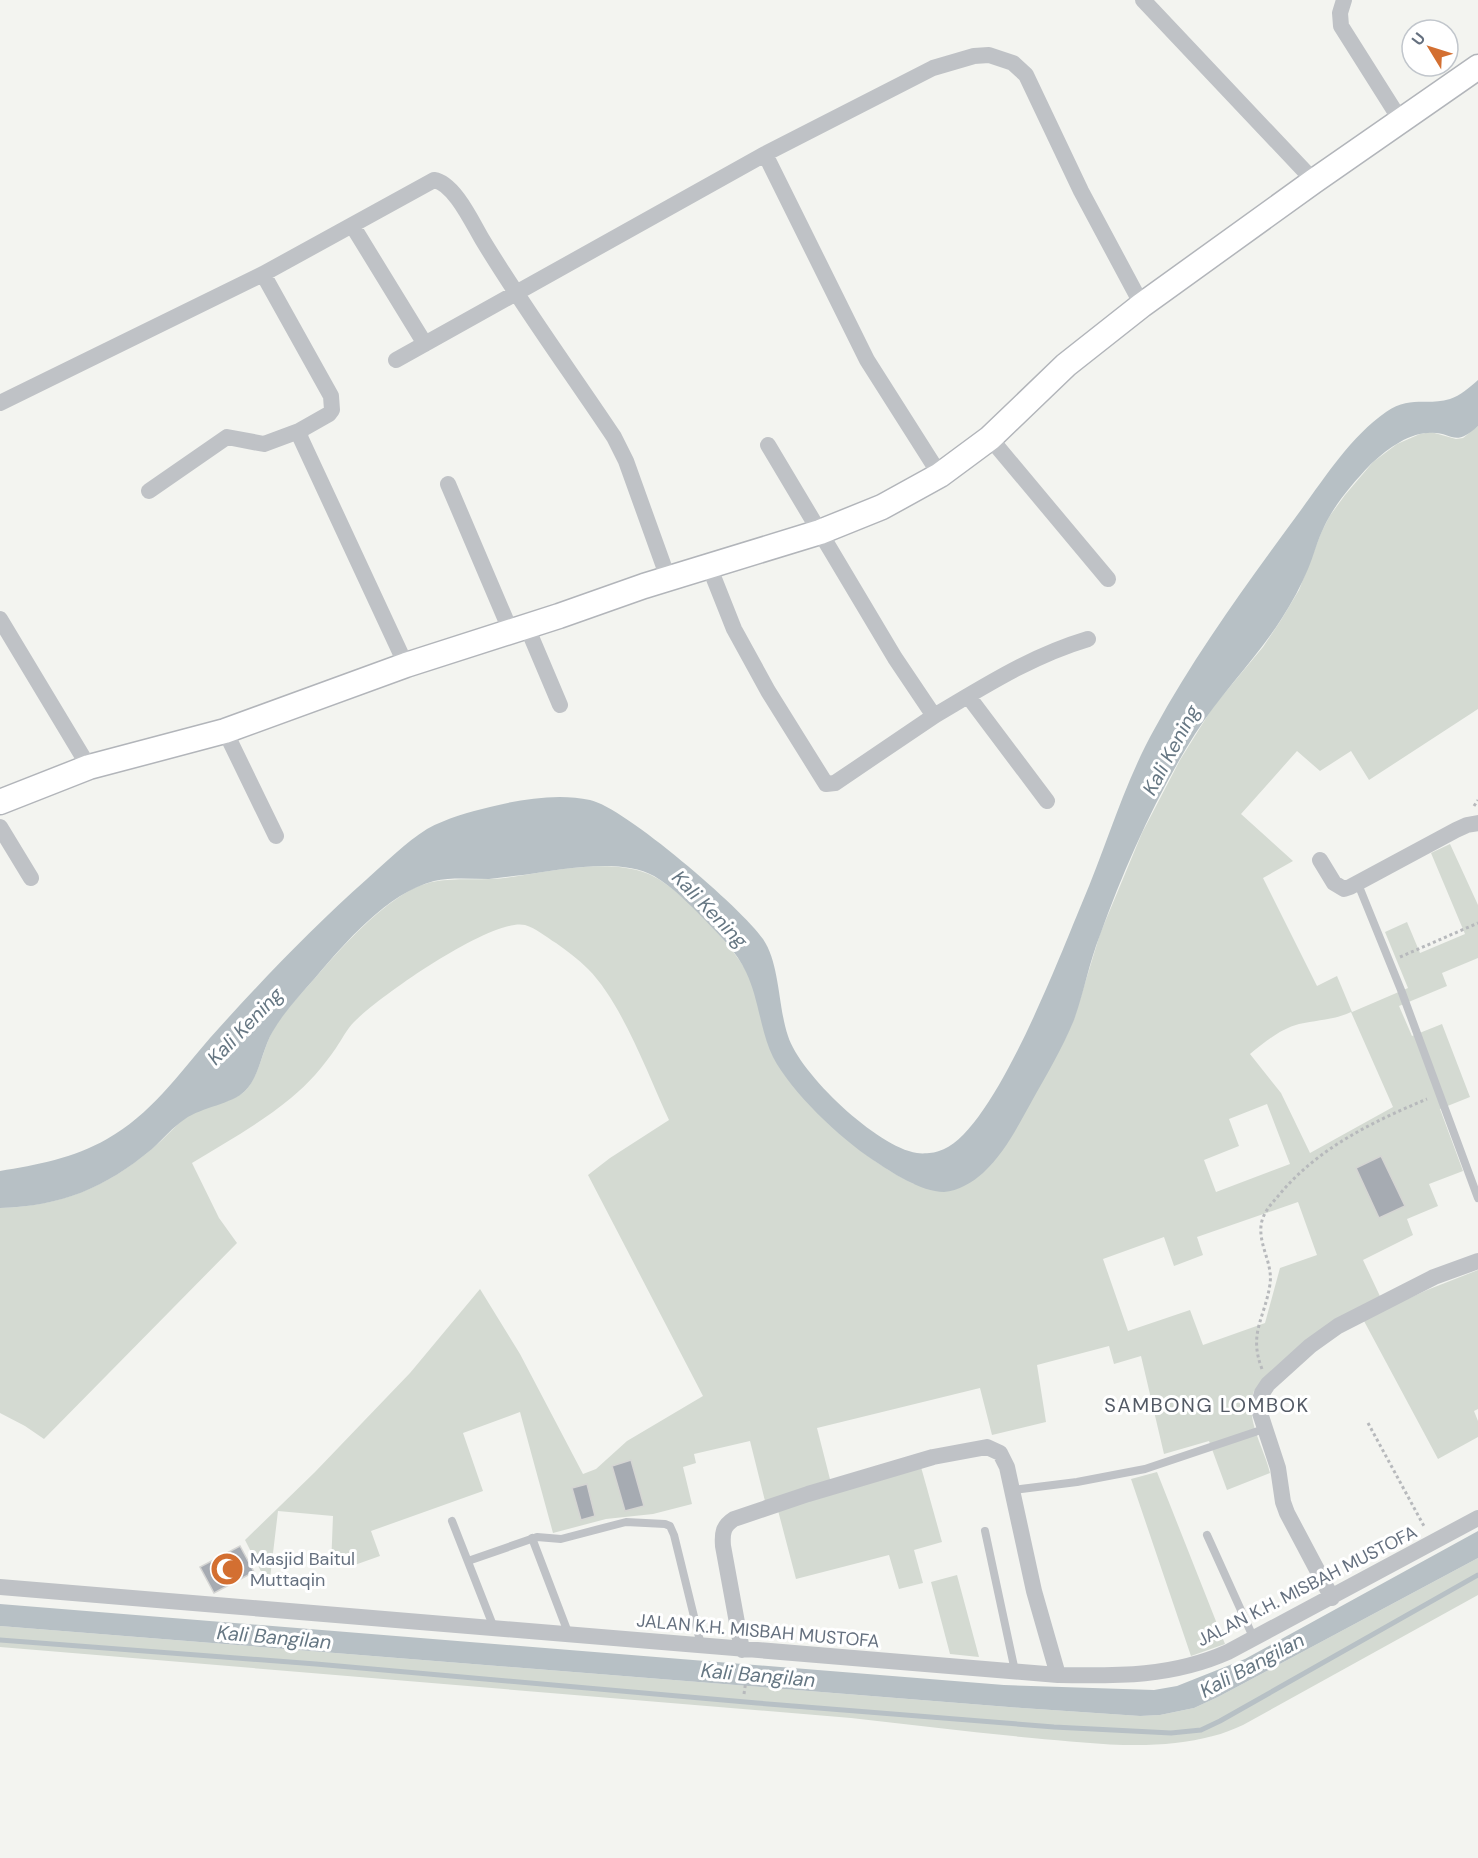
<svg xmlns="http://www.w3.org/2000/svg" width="1478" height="1858" viewBox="0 0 1478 1858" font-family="'DM Sans',sans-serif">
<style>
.green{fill:#d4dad2;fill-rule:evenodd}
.water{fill:#b7c0c5}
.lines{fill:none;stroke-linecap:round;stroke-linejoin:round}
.stream{stroke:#b7c0c5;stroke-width:5}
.building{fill:#a6abb2;stroke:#d5d5d3;stroke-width:1.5}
.secondary-casing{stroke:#b2b5ba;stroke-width:27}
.path{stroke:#b7b9bc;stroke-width:3;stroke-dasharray:3 3;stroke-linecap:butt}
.lane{stroke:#bfc2c6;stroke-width:8}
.street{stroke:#bfc2c6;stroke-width:16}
.secondary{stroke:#fff;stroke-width:24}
.labels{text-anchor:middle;stroke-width:6;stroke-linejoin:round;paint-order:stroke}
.poi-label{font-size:18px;fill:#65707f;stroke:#fff;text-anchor:start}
.street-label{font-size:18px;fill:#65707f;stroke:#fff}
.water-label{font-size:20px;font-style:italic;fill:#667783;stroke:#fff}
.neighbourhood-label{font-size:20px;letter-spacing:1.5px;fill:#535a65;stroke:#fff}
</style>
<rect width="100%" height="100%" fill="#f3f4f0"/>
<path class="green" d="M1478 426V709L1369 780 1351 751 1320 771 1297 751 1241 814 1293 861 1263 878 1317 986 1337 976 1352 1012 1408 988 1385 932 1407 922 1420 953 1465 934 1431 853 1450 844 1478 905V958L1442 973 1447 986 1399 1006 1412 1036 1442 1024 1470 1097 1440 1109 1463 1171 1429 1184 1438 1206 1407 1219 1413 1235 1363 1260 1386 1309 1427 1290 1478 1270V1409L1474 1411 1478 1421V1437L1438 1459 1357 1308 1254 1391C1244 1418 1264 1447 1270 1473L1227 1490 1209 1441 1164 1454 1141 1356 1114 1364 1109 1346 1037 1365 1046 1422 992 1435 980 1388 817 1428 833 1491 921 1467 942 1542 914 1550 923 1583 899 1589 889 1555 796 1579 775 1499 765 1501 750 1441 694 1454 696 1463 683 1467 692 1504 653 1514 606 1519 553 1533 520 1412 463 1433 483 1491 371 1531 380 1556 349 1567H331L333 1516 278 1511 269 1587 245 1540 315 1472 410 1373 480 1289 520 1354 583 1474 596 1469 627 1441 703 1396 588 1175 610 1158 669 1120C648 1075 622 1003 588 969 578 959 567 951 556 943 546 937 536 928 525 925 492 917 378 997 354 1022 347 1029 342 1039 336 1048 323 1067 308 1084 291 1098 261 1123 225 1143 192 1163L219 1218 237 1243 44 1439 25 1426 0 1413V1208C62 1206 107 1187 154 1147 165 1138 174 1127 185 1118 202 1106 232 1103 245 1091 259 1077 263 1048 273 1030 284 1011 300 995 315 978 342 947 372 913 407 892 433 876 461 880 490 879 512 878 534 873 556 870 583 866 620 863 646 873 676 883 734 946 748 974 762 1004 761 1038 779 1066 789 1083 804 1097 818 1112 847 1141 877 1166 914 1184L1005 1146 1065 1039 1074 1019 1100 934 1142 833 1180 760 1213 707 1263 647 1281 620 1299 590 1321 533 1329 517 1345 495 1373 462 1397 444 1420 434 1431 432 1456 439 1463 438ZM1351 1012 1393 1107 1310 1153 1281 1093 1250 1054C1265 1042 1280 1029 1299 1024 1317 1020 1334 1020 1351 1012ZM1267 1104 1290 1164 1216 1192 1204 1160 1239 1146 1229 1119ZM1298 1202 1317 1255 1280 1268 1265 1323 1203 1345 1190 1310 1128 1331 1103 1259 1164 1237 1174 1266 1203 1255 1197 1237Z
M1157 1472 1225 1644 1191 1656 1131 1479Z
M1478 1558V1595L1243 1725C1233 1729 1223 1734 1213 1736 1155 1752 1090 1743 1032 1738 971 1732 911 1725 851 1718L0 1647V1626L1022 1708 1140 1716 1160 1715 1194 1708 1218 1697Z
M957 1575 979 1657 950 1654 931 1582Z"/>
<path class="water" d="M1478 380V426C1453 449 1453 431 1428 433 1406 434 1385 451 1370 465 1353 483 1334 505 1324 527 1317 541 1314 555 1308 569 1301 586 1292 602 1282 618 1256 659 1221 693 1195 734 1156 796 1125 866 1100 935 1089 963 1084 992 1074 1020 1063 1047 1047 1074 1033 1099 1019 1124 1005 1153 983 1173 973 1182 958 1191 944 1192 921 1192 891 1172 873 1160 840 1138 791 1092 773 1057 760 1030 759 999 746 972 737 952 720 936 705 920 690 905 673 887 654 876 620 857 560 870 523 875 512 876 500 878 489 879 471 879 452 877 434 881 387 893 345 943 315 978 300 995 284 1012 273 1031 262 1049 260 1076 245 1091 232 1104 202 1107 185 1119 173 1127 163 1139 152 1149 105 1188 62 1206 0 1208V1171C36 1165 74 1158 107 1139 150 1115 178 1075 210 1038 260 982 311 929 367 879 386 862 405 843 427 829 447 818 469 812 490 807 521 799 559 793 590 800 624 807 743 909 763 939 780 964 778 1007 788 1036 800 1074 877 1147 917 1153 923 1154 934 1153 939 1151 992 1137 1060 955 1082 903 1107 845 1124 783 1155 728 1196 653 1248 582 1298 514 1324 479 1350 437 1386 412 1410 395 1427 406 1450 399 1460 396 1470 387 1478 380Z
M1478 1531V1558L1218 1697 1194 1708 1160 1715 1140 1716 1022 1708 0 1626V1604L1004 1685 1154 1690 1177 1686 1245 1659Z"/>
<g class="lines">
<path class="stream" d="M0 1640 316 1664 757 1703 1054 1727 1171 1733 1201 1730 1220 1721 1478 1575"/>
</g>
<path class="building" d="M1381 1156 1405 1206 1379 1218 1356 1168Z
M631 1460 644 1506 625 1511 612 1466Z
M587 1484 595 1516 581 1520 572 1488Z
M240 1546 254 1572 214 1593 200 1567Z"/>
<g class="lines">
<g class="secondary-casing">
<path id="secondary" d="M0 802 89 767 225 731 406 665 559 616 644 586 820 532 882 507 940 475 990 438 1066 365 1142 305 1314 181 1478 67"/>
</g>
<path class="path" d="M1474 806 1478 800
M1400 957 1478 923
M1262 1369C1248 1333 1265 1318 1270 1284 1273 1264 1259 1246 1261 1226 1262 1214 1271 1204 1279 1195 1318 1148 1372 1122 1427 1099
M1368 1423 1425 1528
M744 1694 748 1666"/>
<path class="lane" d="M1358 884 1401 990 1478 1198
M1013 1490 1077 1482 1145 1469 1264 1429
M452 1521 494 1628
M985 1531 1015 1671
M1207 1535 1254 1639
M532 1538 569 1635
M468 1561 537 1537 561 1539 626 1522 665 1524 670 1526 674 1535 701 1645"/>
<path class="street" d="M1143 0 1314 181
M1344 0 1340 13 1341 26 1401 121
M765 154 867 360 940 475
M352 225 425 344
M263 274 331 396 332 410 329 414 299 431 301 439 406 665
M396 360 765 154 933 68 974 56 989 55 1013 63 1026 75 1081 191 1142 305
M0 403 263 274 434 180C454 183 472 222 482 239 523 307 570 371 614 437L626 461 668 578
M990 438 1108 579
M448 484 511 632
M149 491 227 437 264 444 299 431
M709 566 734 629 768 691 826 784 835 783 934 716 895 658 768 445
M0 619 89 767
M527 627 560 705
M968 696 1047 801
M934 716C985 686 1031 656 1088 639
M225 731 276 836
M0 827 31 878
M1320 860 1334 883 1344 889 1350 887 1456 830 1467 825 1478 823
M0 1587 1058 1675C1118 1676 1172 1677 1228 1652L1478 1518
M1332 1598 1287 1513 1283 1502 1278 1468 1258 1407 1262 1393 1268 1384 1310 1346 1338 1326 1434 1277 1478 1261
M742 1650 723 1546C722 1533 723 1526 734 1519L808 1494 933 1457 987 1447 1000 1453 1007 1467 1034 1591 1058 1675"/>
<use href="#secondary" class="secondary"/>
</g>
<defs>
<g id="mosque-disc" transform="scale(1.725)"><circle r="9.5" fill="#d36f31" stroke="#fff"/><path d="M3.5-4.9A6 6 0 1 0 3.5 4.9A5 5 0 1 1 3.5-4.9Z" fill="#fff"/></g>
</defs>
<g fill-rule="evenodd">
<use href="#mosque-disc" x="227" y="1569"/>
</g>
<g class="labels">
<g class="poi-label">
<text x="250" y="1565">Masjid Baitul<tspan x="250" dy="21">Muttaqin</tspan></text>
</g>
<g class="street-label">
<text transform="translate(1307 1586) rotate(-27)" y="6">JALAN K.H. MISBAH MUSTOFA</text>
<text transform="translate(758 1631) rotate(5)" y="6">JALAN K.H. MISBAH MUSTOFA</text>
</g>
<g class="water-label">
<text transform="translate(1171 750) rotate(-62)" y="7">Kali Kening</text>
<text transform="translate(710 909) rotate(46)" y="7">Kali Kening</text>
<text transform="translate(245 1026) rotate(-46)" y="7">Kali Kening</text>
<text transform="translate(274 1637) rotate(5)" y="7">Kali Bangilan</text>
<text transform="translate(1252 1665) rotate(-28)" y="7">Kali Bangilan</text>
<text transform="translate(758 1675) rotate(5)" y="7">Kali Bangilan</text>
</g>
<g class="neighbourhood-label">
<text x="1207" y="1412">SAMBONG LOMBOK</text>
</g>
</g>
<g transform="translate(1430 48) rotate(308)"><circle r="28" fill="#ffffff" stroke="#c1c6cc" stroke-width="1.5"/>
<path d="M0-4.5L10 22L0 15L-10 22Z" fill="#d36f31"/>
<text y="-9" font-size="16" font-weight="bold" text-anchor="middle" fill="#65707f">U</text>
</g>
</svg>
